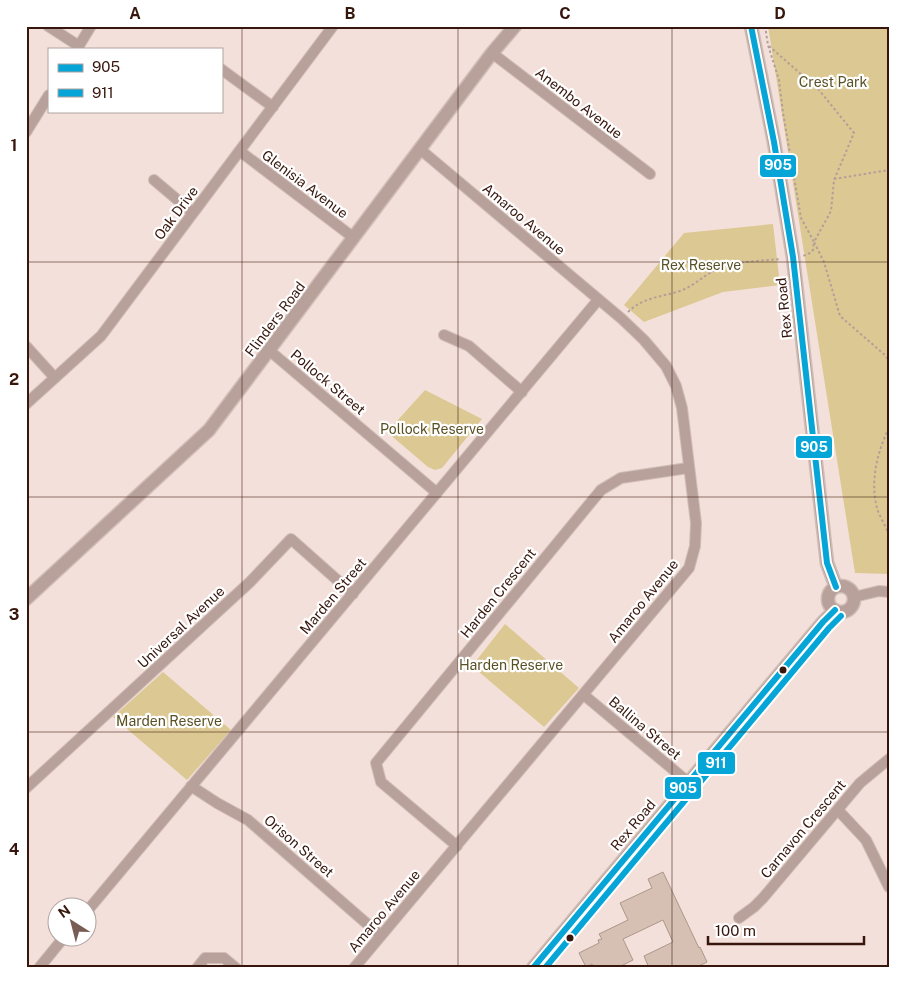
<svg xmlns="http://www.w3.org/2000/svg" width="915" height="994" viewBox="0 0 915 994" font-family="'Public Sans',sans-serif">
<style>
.green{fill:#dcc892}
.building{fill:#d6c0b3;stroke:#ac9789}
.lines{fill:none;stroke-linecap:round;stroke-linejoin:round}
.minor-casing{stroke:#d0bdb7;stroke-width:12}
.tertiary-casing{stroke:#d0bdb7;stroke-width:15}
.path{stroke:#b39f99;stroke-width:2;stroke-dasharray:2.5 2.5;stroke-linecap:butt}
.minor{stroke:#b8a19a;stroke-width:10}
.tertiary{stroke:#b8a19a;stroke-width:12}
.bus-1-casing{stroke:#fff;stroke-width:10}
.bus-2-casing{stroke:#fff;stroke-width:10}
.bus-1{stroke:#06a5d8;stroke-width:6}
.bus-2{stroke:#06a5d8;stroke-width:6}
.grid{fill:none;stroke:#37170d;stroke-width:1;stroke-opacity:0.55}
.bus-dot{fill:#37170d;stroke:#fff;stroke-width:2}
.labels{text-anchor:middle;stroke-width:4.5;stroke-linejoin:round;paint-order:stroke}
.park-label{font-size:14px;fill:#595024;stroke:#fff}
.street-label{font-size:14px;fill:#37170d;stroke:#fff}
.line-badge{stroke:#fff;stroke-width:2}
.badge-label{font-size:14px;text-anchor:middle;font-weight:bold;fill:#fff}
.neatline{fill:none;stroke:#37170d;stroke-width:2}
.grid-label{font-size:16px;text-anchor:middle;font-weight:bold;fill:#37170d}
</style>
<rect width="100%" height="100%" fill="#f4e0da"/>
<path class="green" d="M768 26H889V574L855 573Z
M773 224 780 285 723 292 644 322 624 305 684 233Z
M425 390 482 419 442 468 435 470 428 467 387 432Z
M505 624 579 688 544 727 472 666Z
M163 672 231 730 187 780 113 717Z"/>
<path class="building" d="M663 872 699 948 700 947 707 962 695 968H649L644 956 673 942 663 920 623 939 633 960 617 968H594L592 964 586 967 579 953 599 943 598 940 602 939 599 934 628 920 620 903 652 888 648 879Z"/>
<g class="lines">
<g class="minor-casing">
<path id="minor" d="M48 26 79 46
M77 49 91 26
M492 53 650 174
M221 69 273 107
M26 132 49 95
M241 152 354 238
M154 180 193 213
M444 335 469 346 522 392
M26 346 55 378
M270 351 437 493
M26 404 101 336 333 26
M854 597 879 591 889 592
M584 695 688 782
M191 786 217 803 248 820 381 936
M26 788 250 582 291 539 353 594
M838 810 866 840 889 887
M457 846 381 782 376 763 601 490 621 478 688 468
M88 910 598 300
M739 918 754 907 763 898 860 783 889 759
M39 968 65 936
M197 968 205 958H224L236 968
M354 968 689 568 695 546 696 523 682 408 676 386 666 366 644 340 622 319 421 150"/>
</g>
<g class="tertiary-casing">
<path id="tertiary" d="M751 26 774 142 793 257 827 563 836 587
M828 599a13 13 0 1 1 26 0a13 13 0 1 1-26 0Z
M26 599 209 430 492 53 515 26
M533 968 823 622 835 610"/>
</g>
<path class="path" d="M765 26 768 45 779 80 783 113 801 218 814 242 813 250 810 253 803 256
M769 46 819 90 854 133 834 180 831 211 814 242 824 262 840 316 886 356 889 361
M834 179 889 170
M628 312C643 297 662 297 680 291 694 286 704 275 717 269 736 261 760 261 781 259
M889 428C877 452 870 482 877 508 879 515 884 523 887 530L889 531
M88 925 91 920"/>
<use href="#minor" class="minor"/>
<use href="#tertiary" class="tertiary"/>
<g class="bus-1-casing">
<path id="bus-1" d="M751 26 774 142 793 257 827 563 836 587
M533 968 823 622 835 610"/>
</g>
<g class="bus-2-casing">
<path id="bus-2" d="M545 968 829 628 841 616"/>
</g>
<use href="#bus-1" class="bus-1"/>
<use href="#bus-2" class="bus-2"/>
</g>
<path class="grid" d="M242 26V968M458 26V968M672 26V968M26 262H889M26 497H889M26 732H889"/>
<g class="bus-dot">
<circle cx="783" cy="670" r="4.5"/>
<circle cx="570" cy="938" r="4.5"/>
</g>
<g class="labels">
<g class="park-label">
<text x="833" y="87">Crest Park</text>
<text x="701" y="270">Rex Reserve</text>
<text x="432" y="434">Pollock Reserve</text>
<text x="511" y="670">Harden Reserve</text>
<text x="169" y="726">Marden Reserve</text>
</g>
<g class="street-label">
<text transform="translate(579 103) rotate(38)" y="5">Anembo Avenue</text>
<text transform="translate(305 184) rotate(37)" y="5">Glenisia Avenue</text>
<text transform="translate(176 213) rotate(-53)" y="5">Oak Drive</text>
<text transform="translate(524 219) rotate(40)" y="5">Amaroo Avenue</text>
<text transform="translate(784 308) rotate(-96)" y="5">Rex Road</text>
<text transform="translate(275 319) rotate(-53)" y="5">Flinders Road</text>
<text transform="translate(328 382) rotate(40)" y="5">Pollock Street</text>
<text transform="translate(498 593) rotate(-51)" y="5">Harden Crescent</text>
<text transform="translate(333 596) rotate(-50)" y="5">Marden Street</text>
<text transform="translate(643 601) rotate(-51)" y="5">Amaroo Avenue</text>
<text transform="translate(181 627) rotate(-43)" y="5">Universal Avenue</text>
<text transform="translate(645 728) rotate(40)" y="5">Ballina Street</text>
<text transform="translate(633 825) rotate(-50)" y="5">Rex Road</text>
<text transform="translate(803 829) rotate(-50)" y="5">Carnavon Crescent</text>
<text transform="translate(299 846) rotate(41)" y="5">Orison Street</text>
<text transform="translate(384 911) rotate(-50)" y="5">Amaroo Avenue</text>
</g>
</g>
<g class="line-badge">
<rect x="759" y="154" width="38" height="24" rx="5" fill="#06a5d8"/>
<rect x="795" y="435" width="38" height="24" rx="5" fill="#06a5d8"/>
<rect x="697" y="751" width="39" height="24" rx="5" fill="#06a5d8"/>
<rect x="664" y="776" width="38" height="24" rx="5" fill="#06a5d8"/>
</g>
<g class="badge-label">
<text x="778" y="170">905</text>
<text x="814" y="452">905</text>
<text x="716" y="768">911</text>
<text x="683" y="793">905</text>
</g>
<rect width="915" height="994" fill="none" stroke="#ffffff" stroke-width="55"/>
<rect x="48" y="48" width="175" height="65" fill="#ffffff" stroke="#afa29e"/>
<rect x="58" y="64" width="25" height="8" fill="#06a5d8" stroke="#afa29e"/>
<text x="92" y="72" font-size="15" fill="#37170d">905</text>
<rect x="58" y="89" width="25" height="8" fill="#06a5d8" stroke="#afa29e"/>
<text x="92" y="98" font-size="15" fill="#37170d">911</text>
<g transform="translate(72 922) rotate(324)"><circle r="24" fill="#ffffff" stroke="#afa29e"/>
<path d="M0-4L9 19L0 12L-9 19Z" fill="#795d55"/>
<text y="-8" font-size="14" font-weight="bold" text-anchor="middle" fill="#37170d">N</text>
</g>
<path d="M708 936v8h156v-8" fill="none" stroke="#37170d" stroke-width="2.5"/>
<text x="715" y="936" font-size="15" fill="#37170d" stroke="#ffffff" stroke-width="4" paint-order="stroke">100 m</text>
<rect x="28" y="28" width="860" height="938" class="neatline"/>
<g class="grid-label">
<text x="135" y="19">A</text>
<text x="350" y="19">B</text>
<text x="565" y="19">C</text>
<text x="780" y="19">D</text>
<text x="14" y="151">1</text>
<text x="14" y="385">2</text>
<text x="14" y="620">3</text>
<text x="14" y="855">4</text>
</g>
</svg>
